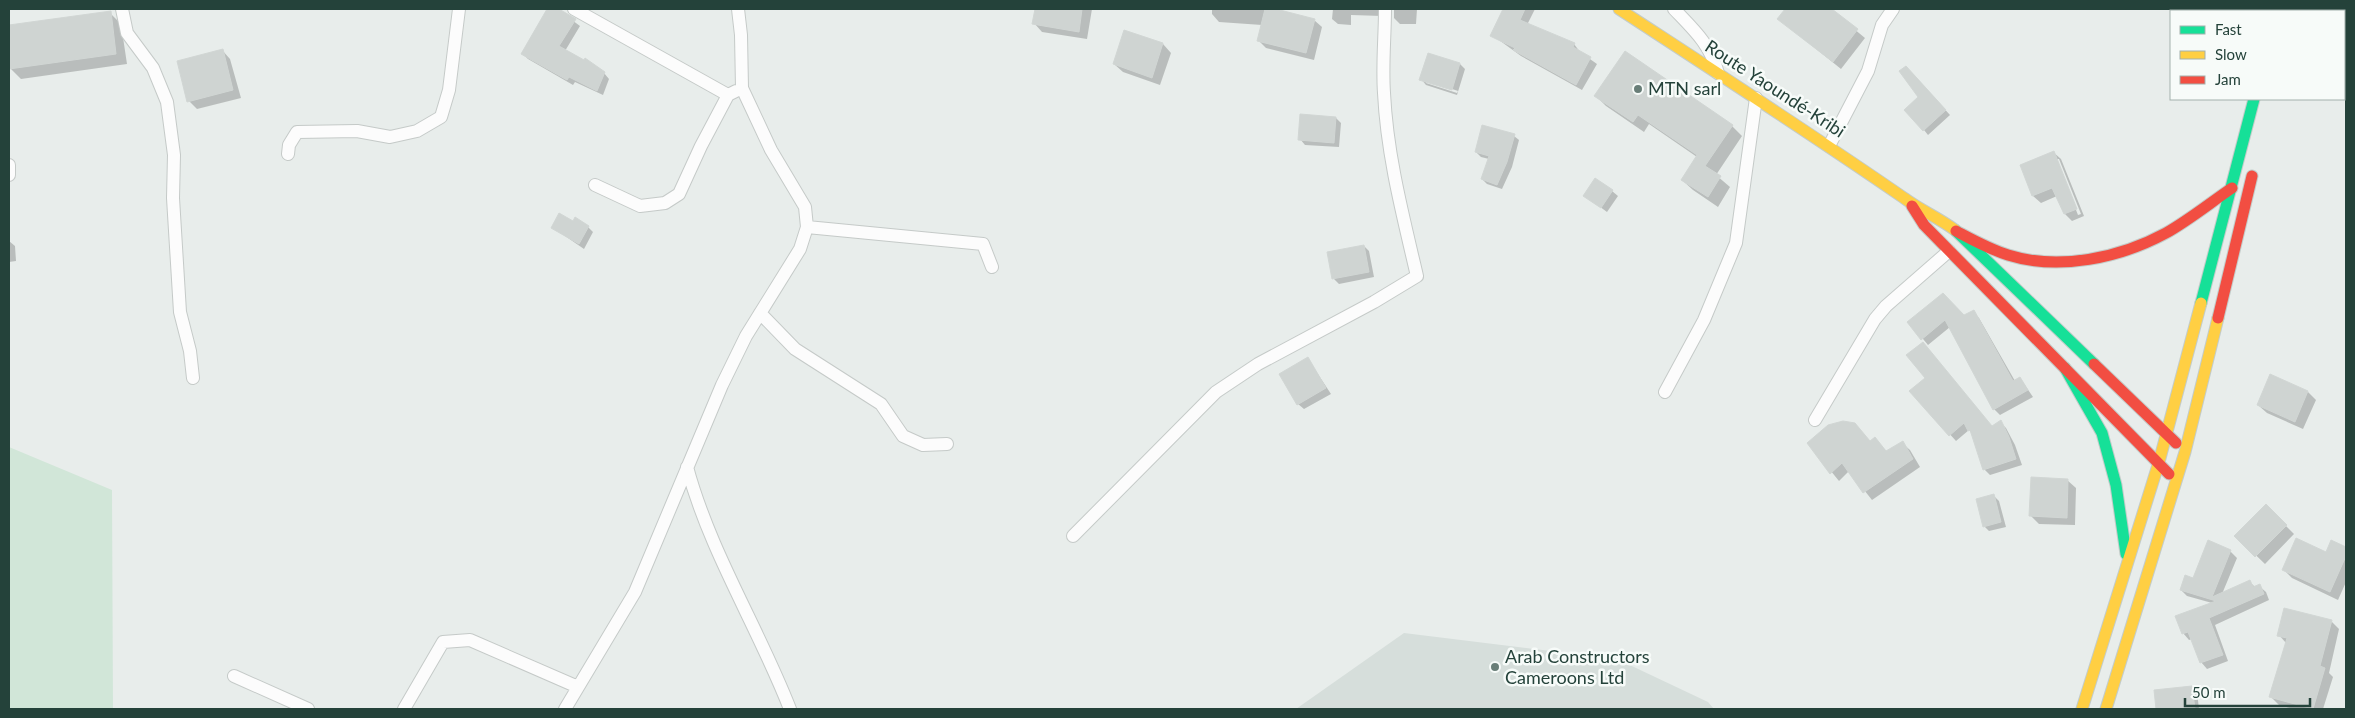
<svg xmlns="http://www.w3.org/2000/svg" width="2355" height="718" viewBox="0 0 2355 718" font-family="Lato,sans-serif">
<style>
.built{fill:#d6dedb}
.green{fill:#d1e6d8}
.shadow{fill:#0003;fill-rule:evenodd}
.building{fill:#cfd4d2;stroke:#d1d6d4}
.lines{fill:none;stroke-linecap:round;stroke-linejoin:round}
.street-casing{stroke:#c5cac8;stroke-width:14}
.fast-casing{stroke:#c3ccc9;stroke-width:13}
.slow-casing{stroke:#c3ccc9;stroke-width:13}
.jam-casing{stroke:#c3ccc9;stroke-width:13}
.street{stroke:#fcfcfc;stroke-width:12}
.fast{stroke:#16e098;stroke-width:11}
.slow{stroke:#ffcf43;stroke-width:11}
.jam{stroke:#f24e42;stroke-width:11}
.poi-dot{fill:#697e78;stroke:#f7fbf9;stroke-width:2}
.labels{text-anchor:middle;stroke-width:5;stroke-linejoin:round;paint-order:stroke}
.poi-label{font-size:18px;fill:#24423a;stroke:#f7fbf9;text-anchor:start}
.street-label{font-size:18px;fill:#24423a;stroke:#f7fbf9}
</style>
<rect width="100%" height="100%" fill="#e8edeb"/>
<path class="built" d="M1404 633 1617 659 1708 702 1714 709H1296Z"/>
<path class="green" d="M2180 9H2346V96H2344V11H2180Z
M9 447 112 490 113 709H9Z"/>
<path class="shadow" d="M548 9H557L580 26 565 51 604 73 609 79 603 95 575 82 573 85 528 59 522 53Z
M1036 9H1092L1087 39 1042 32 1034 23Z
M1212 9H1271L1314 20 1322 27 1314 60 1266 48 1258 40 1262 25 1219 22 1212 14Z
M1333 9H1385L1382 16 1351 15V25L1338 24 1332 19Z
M1394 9H1417L1416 24H1400L1394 18Z
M1506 9H1535L1527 25 1574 44 1580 52 1597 64 1582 90 1521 56 1492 35 1503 18Z
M1786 9H1830L1865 38 1841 69 1779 19Z
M110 13 121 24 127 64 21 79 10 68 9 27Z
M1125 32 1163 44 1171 53 1160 85 1123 72 1114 64Z
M222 50 230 59 241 98 197 109 189 101Z
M1460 64 1465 69 1457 95 1426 85 1421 79ZM1426 80 1458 91 1457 93 1426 83Z
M1911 72 1950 115 1928 135 1924 130 1919 97Z
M1596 96 1732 126 1742 136 1716 175 1730 187 1718 207 1693 190 1682 180 1697 157 1649 124 1644 132 1606 106Z
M1336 118 1341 123 1339 147 1305 145 1300 139Z
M1514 136 1519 140 1512 167 1502 189 1487 184 1482 179 1489 159 1481 157 1476 152Z
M2053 152 2061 159 2084 216 2072 221 2065 214 2057 196 2041 203 2033 196 2021 165ZM2056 159H2059L2081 214 2078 215Z
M1612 191 1618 196 1607 212 1584 195Z
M573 222 588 227 593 232 584 249 552 227Z
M9 241 15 246 16 261 9 262Z
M1364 246 1369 251 1374 277 1339 284 1334 279Z
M1973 312 1979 318 2015 381 2020 378 2033 397 2000 415 1994 409 1950 327 1928 345 1909 322 1964 317Z
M1308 359 1331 394 1304 409 1298 404Z
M1927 378 1993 427 2000 422 2006 428 2015 445 2022 465 1990 475 1984 469 1973 434 1969 430 1956 441 1911 391Z
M2308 392 2316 400 2303 429 2267 413 2258 405Z
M1875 439 1887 452 1902 443 1910 450 1920 467 1872 500 1849 471 1839 481 1808 443 1871 442Z
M2067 480 2076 488 2075 525 2039 524 2031 516Z
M1994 496 1999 501 2006 527 1989 531 1984 526Z
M2266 506 2294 534 2265 564 2236 536Z
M2332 541 2346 548V582L2338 600 2292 578 2284 570 2327 553Z
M2230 551 2237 558 2222 594 2249 581 2255 587 2259 586 2266 592 2269 600 2215 625 2228 661 2207 669 2201 662 2192 639 2189 640 2183 633 2212 603 2187 596 2181 590Z
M2331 621 2339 629 2329 673 2333 677 2323 709H2293L2279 705 2270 696 2286 643 2279 635Z
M2192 687 2197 692 2199 709H2158L2155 691Z"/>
<path class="building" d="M547 9H559L576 19 559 46 584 60 585 58 605 72 597 91 569 77 567 80 521 54Z
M1035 9H1082L1079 32 1032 24Z
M1265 9H1276L1315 19 1306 53 1257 41Z
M1503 9H1525L1520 20 1575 43 1573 47 1591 57 1576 85 1513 50 1515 48 1490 36Z
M1785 9H1832L1858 29 1833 62 1777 19Z
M111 11 116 54 9 69V25Z
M1124 30 1163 43 1152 78 1113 64Z
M223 49 233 90 187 102 177 61Z
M1625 51 1733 125 1705 166 1721 176 1708 197 1681 180 1697 155 1638 115 1633 122 1594 96Z
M1428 53 1460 63 1452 90 1419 80Z
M1906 66 1946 110 1923 131 1904 110 1918 97 1899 71Z
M1300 114 1336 117 1334 143 1298 140Z
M1482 125 1515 134 1507 162 1497 185 1481 179 1489 156 1475 152Z
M2054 151 2077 209 2064 214 2052 188 2032 196 2020 165Z
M1595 178 1613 190 1601 208 1583 196Z
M559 213 573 221 575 217 589 226 579 244 551 228Z
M1364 245 1369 272 1332 279 1327 252Z
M1943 293 1964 315 1974 310 2013 381 2020 377 2028 390 1993 410 1945 320 1921 340 1907 322Z
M1923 342 1992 426 2001 420 2009 437 2016 459 1983 470 1970 430 1968 431 1964 423 1949 436 1909 391 1925 378 1906 355Z
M1308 357 1326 388 1297 405 1279 374Z
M2270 374 2308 391 2295 422 2257 405Z
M1843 421 1855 423 1870 441 1875 437 1886 451 1903 441 1913 459 1863 493 1842 463 1830 474 1807 443 1828 425Z
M2031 477 2068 479 2067 518 2029 516Z
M1994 494 2001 522 1983 527 1976 499Z
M2266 504 2287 525 2255 557 2234 536Z
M2296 538 2326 552 2331 540 2346 547V556L2330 592 2282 570Z
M2208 540 2231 550 2212 597 2250 580 2253 587 2260 584 2264 594 2209 618 2223 655 2200 663 2188 632 2182 634 2175 616 2216 601 2180 590 2185 575 2193 578Z
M2284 608 2332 620 2320 666 2325 668 2313 709 2269 697 2287 638 2277 636Z
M2192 686 2195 709H2156L2154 690Z"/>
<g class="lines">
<g class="street-casing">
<path id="street" d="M122 9 127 33 153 68 167 102 174 155 173 198 180 312 190 351 193 378
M574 9 728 95 736 91
M1674 9C1694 30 1710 44 1718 73
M1829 146 1868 71 1882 25 1893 9
M288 154 289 145 297 132 357 131 390 137 417 131 441 117 449 90 459 9
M9 165V175
M595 185 640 206 665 203 679 194 701 146 728 95
M807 227 983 244 992 267
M760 313 795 349 881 404 903 436 923 445 947 444
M1665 392 1704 320 1736 243 1756 98
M1815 420 1875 319 1886 306 1949 251
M687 467C710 552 758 627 790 709
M1073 536 1216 392 1258 364 1374 302 1417 276C1403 216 1387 155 1384 93 1382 65 1385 36 1385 9
M234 676 308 709
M404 709 443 642 470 640 578 687
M565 709 635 592 722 385 746 336 800 249 807 227 805 207 771 150 742 88 741 35 738 9"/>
</g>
<g class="fast-casing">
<path id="fast" d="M1955 230 2094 364
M2201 303 2254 99
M2065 368 2102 433 2116 485 2126 554"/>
</g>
<g class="slow-casing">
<path id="slow" d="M1619 9C1714 71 1810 133 1904 198 1920 210 1939 218 1955 230
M2274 11 2275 9
M2082 709 2159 462 2201 303
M2106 709 2185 452 2218 318"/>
</g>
<g class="jam-casing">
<path id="jam" d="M1912 206 1924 225 2169 474
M1956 231C1973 240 1989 249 2008 255 2059 271 2120 258 2166 233 2189 220 2210 203 2232 188
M2218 318 2252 176
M2094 364 2176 443"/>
</g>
<use href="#street" class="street"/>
<use href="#fast" class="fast"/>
<use href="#slow" class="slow"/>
<use href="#jam" class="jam"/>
</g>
<g class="poi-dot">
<circle cx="1638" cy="89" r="5"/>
<circle cx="1495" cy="667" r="5"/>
</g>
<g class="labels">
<g class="poi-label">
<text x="1648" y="95">MTN sarl</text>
<text x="1505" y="663">Arab Constructors<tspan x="1505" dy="21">Cameroons Ltd</tspan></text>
</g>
<g class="street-label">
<text transform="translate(1775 89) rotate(33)" y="6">Route Yaoundé-Kribi</text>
</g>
</g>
<rect width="2355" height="718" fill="none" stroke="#24423a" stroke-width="20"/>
<rect x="2170" y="10" width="175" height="90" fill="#f7fbf9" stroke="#a3b1ad"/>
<rect x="2180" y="26" width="25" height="8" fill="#16e098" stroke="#a3b1ad"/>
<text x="2215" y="35" font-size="15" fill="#24423a">Fast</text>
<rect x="2180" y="51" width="25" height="8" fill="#ffcf43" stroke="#a3b1ad"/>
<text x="2215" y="60" font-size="15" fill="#24423a">Slow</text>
<rect x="2180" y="76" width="25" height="8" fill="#f24e42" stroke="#a3b1ad"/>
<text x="2215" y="85" font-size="15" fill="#24423a">Jam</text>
<path d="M2185 698v8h125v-8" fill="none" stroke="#24423a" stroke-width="2.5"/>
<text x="2192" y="698" font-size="15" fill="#24423a" stroke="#f7fbf9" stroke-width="4" paint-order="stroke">50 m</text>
</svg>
